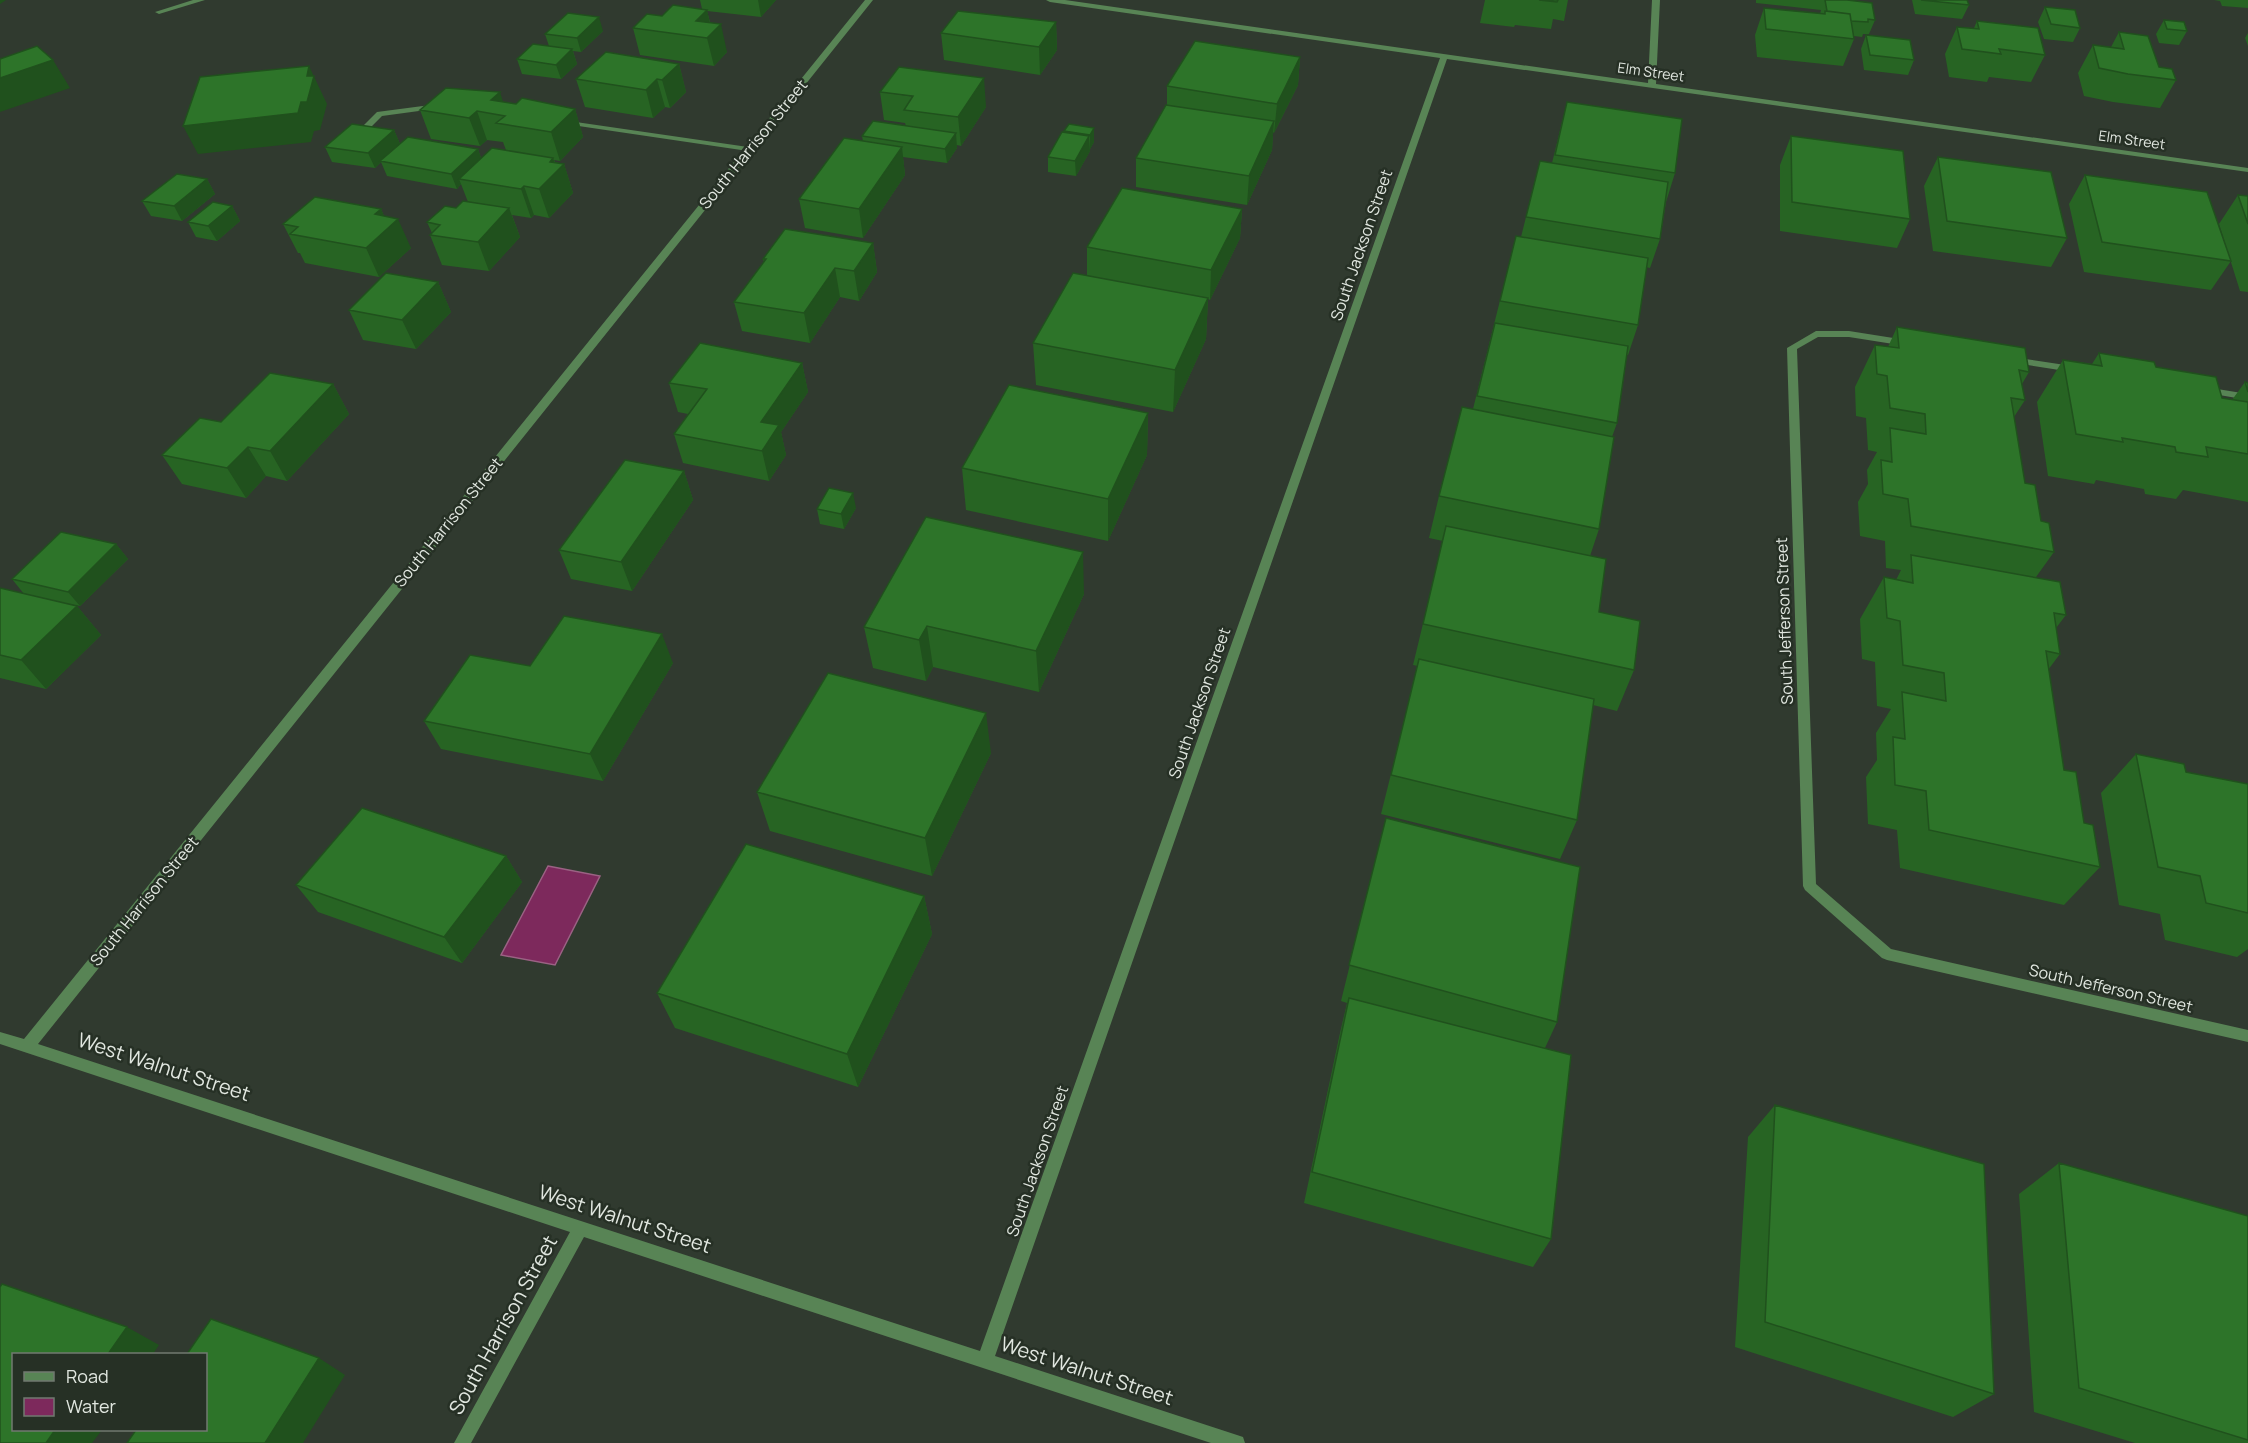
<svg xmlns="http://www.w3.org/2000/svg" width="2248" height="1443" viewBox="0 0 2248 1443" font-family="Manrope,sans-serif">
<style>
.water{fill:#7d295c;stroke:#9b6284;stroke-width:1.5}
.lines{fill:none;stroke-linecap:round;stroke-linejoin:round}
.lane{fill:#588455;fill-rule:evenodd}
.street{fill:#588455;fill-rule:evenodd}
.wall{fill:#276423}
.shaded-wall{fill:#20511d}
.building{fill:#2d7429;stroke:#20511d;stroke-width:1.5}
.labels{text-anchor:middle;stroke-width:5;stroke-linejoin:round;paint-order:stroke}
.far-street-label{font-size:14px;fill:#e1e7e0;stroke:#263025}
.street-label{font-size:16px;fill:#e1e7e0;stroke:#263025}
.near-street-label{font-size:20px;fill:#e1e7e0;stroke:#263025}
</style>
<rect width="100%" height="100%" fill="#303a2f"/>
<path class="water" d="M548 866 600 876 555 965 501 955Z"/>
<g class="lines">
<path class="lane" d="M193 0H205L159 14 155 12Z
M438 104 442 106 441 108 382 116 367 131 360 129 377 112Z
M562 120 748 147 752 149 748 151 565 124H562Z"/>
<path class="street" d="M865 0H873L38 1044 980 1351 1440 58 1050 2 1046 0H1065L1648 83 1652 0H1660L1656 84 2248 168V172L1447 59 995 1356 1237 1435 1243 1437 1245 1443H1211L584 1237 471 1443H454L570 1232 0 1044V1032L24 1039Z
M1816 331H1849L1906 340 1911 343 1906 346 1849 337H1818L1797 349 1816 884 1891 949 2248 1030V1042L1887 960 1882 958 1805 890 1803 886 1787 348Z
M2012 357 2072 366 2077 369 2072 372 2009 362V358Z
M2205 387 2248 394V400L2202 392V388Z"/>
</g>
<path class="wall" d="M700 0H776L761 17 707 11 710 22 727 52 714 66 640 55 633 28 662 16 702 9Z
M1485 0H1568L1564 21 1553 19 1551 29 1515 25 1514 27 1480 23Z
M1756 0H1847L1875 20 1869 34H1863L1862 37 1854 36V39L1843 66 1757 57 1755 35 1764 8 1820 14 1821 10 1756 3Z
M1912 0H1967L1969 5 1962 19 1915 14Z
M2214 0H2248V8L2222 6 2220 1Z
M2045 7 2080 28 2073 42 2044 39 2038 22Z
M2164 20 2187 31 2179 45 2159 43 2156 34Z
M1977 21 2045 55 2031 82 1989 77 1987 82 1949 77 1945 54 1957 27 1974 28Z
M1056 22 1057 50 1040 75 944 60 941 33Z
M603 31 581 52 573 51 577 64 561 79 522 74 517 59 549 46 545 34Z
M2119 32 2159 67 2176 80 2160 108 2113 102 2084 96 2078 73 2093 45 2111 47Z
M2248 33V46L2245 38Z
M1866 35 1914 60 1908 75 1864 70 1861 49Z
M1300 57 1298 85 1274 133 1273 132 1272 150 1247 205 1136 187V158L1167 105V86Z
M679 64 686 92 670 108 665 107 653 118 585 107 576 79Z
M880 92 986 107 961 146 957 145V148L947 163 903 157 905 175 863 238 805 228 799 199 863 141 862 136 906 126 905 123 884 120Z
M503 102 575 109 583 137 560 161 554 160 555 162 564 164 573 193 549 218 534 215 531 218 512 215 520 237 489 271 442 265 430 235 432 233 427 222 468 202 461 184 457 189 387 176 381 162 375 168 332 162 325 147 394 130 400 144 478 149 481 158 506 150 503 142 487 140 480 146 431 139 420 110Z
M1567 102 1675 173 1666 202 1660 239 1650 268 1646 267 1638 325 1628 355H1627L1617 423 1612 437 1599 529 1590 556 1599 612 1634 670 1617 711 1593 705 1577 820 1560 859 1381 814 1418 666 1413 665 1443 541 1429 538 1439 496 1473 409 1516 236 1521 237 1540 161 1552 163Z
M1094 128V142L1090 149V151L1076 176 1048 172V157L1064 132V131Z
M1791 136 1910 219 1897 248 1780 231V165Z
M1938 157 2067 238 2051 267 1933 251 1924 186Z
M2085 175 2231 261 2211 290 2084 272 2069 204Z
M207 179 215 194 182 221 151 216 142 201Z
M2238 195 2248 196V292L2240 291 2219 224Z
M232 206 240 221 217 241 196 237 188 222Z
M381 209 384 216 411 248 379 277 305 263 300 253H298L283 224Z
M1242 209 1240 238 1210 300 1208 299 1206 339 1173 412 1036 385 1033 343 1087 276V247Z
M873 243 877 272 859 301 840 297 810 343 742 331 734 302 764 262 763 259Z
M438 282 451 312 416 349 363 340 349 310Z
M1897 327 2029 372 2022 384 2025 400 2014 417 2025 483 2054 552 2036 577 2066 615 2056 628 2060 654 2048 670 2064 770 2100 867 2064 905 1900 868 1897 830 1868 824 1866 777 1877 760 1876 733 1891 709 1877 706 1875 662 1862 659 1860 619 1884 577 1896 580 1901 570 1886 568 1885 541 1860 536 1858 502 1868 484 1867 470 1877 452 1868 450 1866 418 1856 416 1855 387 1875 345 1888 347Z
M2099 353 2156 367 2222 398 2232 400 2245 382 2248 383V502L2183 490 2176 499 2145 494 2144 489 2096 480 2094 484 2048 476 2037 402 2063 360 2092 364Z
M802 363 808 392 781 432 786 455 769 481 683 463 674 434 688 414 678 412 669 383Z
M333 384 349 414 287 481 266 476 246 498 182 484 162 455 221 422Z
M1148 413 1147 455 1108 541 966 510 962 468Z
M684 471 693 500 632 591 571 579 559 550Z
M856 508 844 529 820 524 817 509Z
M116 544 128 559 80 606 69 604 77 606 101 635 46 689 0 678V588L24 594 12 579Z
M1084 594 1039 692 933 667 926 681 873 668 864 627Z
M673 663 603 781 441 749 424 721 530 666Z
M991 753 932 876 770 831 757 792Z
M2136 754 2186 772 2248 784V949L2237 957 2165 940 2160 914 2119 905 2101 793Z
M1386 818 1557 1022 1545 1048 1551 1239 1533 1267 1304 1203 1340 1033 1347 1003 1341 1001Z
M506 856 522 882 462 963 318 912 296 885Z
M924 896 932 934 858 1087 675 1028 657 993Z
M1775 1105 1994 1394 1953 1417 1735 1347 1748 1137Z
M2059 1163 2248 1216V1443H2135L2034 1412 2019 1194Z"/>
<path class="shaded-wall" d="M0 0H6L0 4Z
M758 0H776L761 17Z
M707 10 712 33 721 24 727 52 714 66 707 38 696 21Z
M599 17 603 31 581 52 577 38Z
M1056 22 1057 50 1040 75 1039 47Z
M572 49 577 64 561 79 556 65Z
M1300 57 1298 85 1274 133 1277 104Z
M53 60 70 88 0 112V78Z
M679 64 686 92 670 108 662 80Z
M309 66 327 104 320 130 314 131 311 142 198 154 183 126 307 76Z
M984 78 986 107 961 146 958 117Z
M657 79 665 107 653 118 646 90Z
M500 92 509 121 491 100Z
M575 109 583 137 560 161 551 132Z
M477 111 487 140 480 146 469 118Z
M1274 121 1272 150 1247 205 1249 176Z
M1094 128V142L1090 149V135Z
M394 130 400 144 375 168 368 153Z
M956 133 957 148 947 163 945 149Z
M1089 136 1090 151 1076 176 1075 161Z
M902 147 905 175 863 238 859 209Z
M478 149 483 164 459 179 461 184 457 189 451 174Z
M553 158 557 170 564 164 573 193 549 218 539 189 550 162Z
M207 179 215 194 182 221 174 206Z
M524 186 534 215 531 218 521 189Z
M232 206 240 221 217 241 208 226Z
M509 208 520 237 489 271 478 242Z
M381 209 389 227 398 219 411 248 379 277 366 248 375 214Z
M1242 209 1240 238 1210 300 1211 270Z
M873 243 877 272 859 301 854 271Z
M835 268 840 297 810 343 804 313Z
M438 282 451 312 416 349 402 320Z
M1208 298 1206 339 1173 412 1175 370Z
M802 363 808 392 781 432 786 455 769 481 762 451 761 422Z
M333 384 349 414 287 481 270 451Z
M1148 413 1147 455 1108 541V499Z
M248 447 266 476 246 498 227 468Z
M684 471 693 500 632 591 621 562Z
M853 493 856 508 844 529 841 514Z
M116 544 128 559 80 606 68 592Z
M1083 552 1084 594 1039 692 1036 651Z
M77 606 101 635 46 689 21 660Z
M927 626 933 667 926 681 919 640Z
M662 634 673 663 603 781 590 754Z
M986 713 991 753 932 876 925 838Z
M506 856 522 882 462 963 444 937Z
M924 896 932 934 858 1087 847 1054Z
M127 1327 159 1345 153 1354H108Z
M319 1358 345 1375 303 1443H265Z
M55 1430H102L92 1443H46Z"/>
<path class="building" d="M1539 0H1558L1557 2Z
M1825 0H1847L1872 3 1875 20 1868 19V22L1851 21 1850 14 1827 11Z
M1921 0H1967L1969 5Z
M673 5 707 10 696 21 721 24 707 38 633 28 647 14 662 16Z
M2045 7 2075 10 2080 28 2051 24Z
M1764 8 1825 14V11L1850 14 1854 39 1766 29Z
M958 11 1056 22 1039 47 941 33Z
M568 13 599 17 577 38 545 34Z
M2164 20 2184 22 2187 31 2167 29Z
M1977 21 2038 28 2045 55 1999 49 2001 54 1962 49 1957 27 1979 29Z
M2119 32 2148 36 2159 67 2172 69 2176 80 2128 74 2099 68 2093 45 2124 49Z
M1866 35 1910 40 1914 60 1870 55Z
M1195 41 1300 57 1277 104 1167 86Z
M533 44 572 49 556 65 517 59Z
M37 46 53 60 0 78V59Z
M606 52 679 64 662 80 657 79 646 90 576 79Z
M309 66 307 76H314L307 102H301L298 113 183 126 200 77Z
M899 67 984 78 958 117 904 110 913 96 880 92Z
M446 88 500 92 491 100 516 104 522 98 575 109 551 132 496 123 505 116 477 111 469 118 420 110Z
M1567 102 1682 119 1675 173 1555 155Z
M1166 105 1274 121 1249 176 1136 158Z
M873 121 956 133 945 149 862 136Z
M352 124 394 130 368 153 325 147Z
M1069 124 1094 128 1090 135 1064 131Z
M1062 132 1089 136 1075 161 1048 157Z
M1791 136 1903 151 1910 219 1792 202Z
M408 137 478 149 451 174 380 161Z
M844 138 902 147 859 209 799 199Z
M492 148 553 158 550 162 564 164 539 189 524 186 521 189 459 179Z
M1938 157 2051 172 2067 238 1947 221Z
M1540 161 1668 182 1660 239 1526 217Z
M177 174 207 179 174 206 142 201Z
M2085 175 2207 192 2231 261 2102 242Z
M1122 188 1242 209 1211 270 1087 247Z
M2238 195 2248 196V224Z
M315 197 381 209 375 214 398 219 366 248 290 234 298 227 283 224Z
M463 201 509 208 478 242 430 235 440 225 427 222 445 206 456 208Z
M213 202 232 206 208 226 188 222Z
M785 229 873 243 854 271 835 268 804 313 734 302 766 259H763Z
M1516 236 1648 258 1638 325 1500 301Z
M386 273 438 282 402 320 349 310Z
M1073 273 1208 298 1175 370 1033 343Z
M1495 323 1628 346 1617 423 1477 396Z
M1897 327 2025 348 2029 372 2019 370 2025 400 2011 398 2025 483 2035 485 2041 521 2049 523 2054 552 1911 526 1908 499 1883 494 1881 460 1892 462 1890 428 1926 434 1925 414 1890 408 1887 376 1877 374 1875 345 1899 348Z
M700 343 802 363 761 422 779 425 762 451 674 434 707 389 669 383Z
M2099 353 2154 362 2156 367 2216 377 2222 398 2248 402V454L2206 447 2208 457 2176 452 2175 447 2122 438 2123 442 2076 434 2063 360 2102 366Z
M270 373 333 384 270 451 248 447 227 468 162 455 200 418 221 422Z
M2245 382 2248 383V392Z
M1009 385 1148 413 1108 499 962 468Z
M1462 407 1614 437 1599 529 1439 496Z
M625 460 684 471 621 562 559 550Z
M829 488 853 493 841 514 817 509Z
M926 517 1083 552 1036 651 927 626 919 640 864 627Z
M1446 526 1606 559 1599 612 1640 621 1634 670 1423 624Z
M61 532 116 544 68 592 12 579Z
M1911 555 2060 582 2066 615 2054 613 2060 654 2046 651 2064 770 2076 772 2084 823 2093 825 2100 867 1929 830 1926 791 1895 785 1893 737 1905 739 1902 692 1946 701 1944 673 1903 665 1900 621 1887 618 1884 577 1913 583Z
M0 588 77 606 21 660 0 655Z
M564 616 662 634 590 754 424 721 470 655 530 666Z
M1419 659 1594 699 1577 820 1391 775Z
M828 673 986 713 925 838 757 792Z
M2136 754 2184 764 2186 772 2248 784V913L2206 903 2200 876 2158 867Z
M362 808 506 856 444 937 296 885Z
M1386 818 1580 867 1557 1022 1349 965Z
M746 844 924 896 847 1054 657 993Z
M1349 998 1571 1055 1551 1239 1312 1172Z
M1775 1105 1984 1164 1994 1394 1765 1322Z
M2059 1163 2248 1216V1440L2079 1388Z
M2 1284 127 1327 108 1354H14V1430H55L46 1443H0V1287Z
M211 1319 319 1358 265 1443H127L136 1430H206V1354H187Z"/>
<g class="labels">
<g class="far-street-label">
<text transform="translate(1651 72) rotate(8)" y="5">Elm Street</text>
<text transform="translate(2132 140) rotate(8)" y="5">Elm Street</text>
</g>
<g class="street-label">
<text transform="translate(753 144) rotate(-51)" y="6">South Harrison Street</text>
<text transform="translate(1361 245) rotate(-71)" y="6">South Jackson Street</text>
<text transform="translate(448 522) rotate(-51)" y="6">South Harrison Street</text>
<text transform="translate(1784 621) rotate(-92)" y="6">South Jefferson Street</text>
<text transform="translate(1199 703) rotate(-71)" y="6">South Jackson Street</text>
<text transform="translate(144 901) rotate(-51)" y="6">South Harrison Street</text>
<text transform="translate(2111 988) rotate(13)" y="6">South Jefferson Street</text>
<text transform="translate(1037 1161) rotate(-71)" y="6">South Jackson Street</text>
</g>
<g class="near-street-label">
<text transform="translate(164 1067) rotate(18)" y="7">West Walnut Street</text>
<text transform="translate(625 1219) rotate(18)" y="7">West Walnut Street</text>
<text transform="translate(503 1325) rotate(-61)" y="7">South Harrison Street</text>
<text transform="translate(1087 1371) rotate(18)" y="7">West Walnut Street</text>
</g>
</g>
<rect x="12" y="1353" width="195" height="78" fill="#263025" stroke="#717970" stroke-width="1.5"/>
<rect x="24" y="1372" width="30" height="9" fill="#588455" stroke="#717970" stroke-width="1.5"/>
<text x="66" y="1383" font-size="18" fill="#e1e7e0">Road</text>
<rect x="24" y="1398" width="30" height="18" fill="#7d295c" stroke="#717970" stroke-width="1.5"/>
<text x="66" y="1413" font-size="18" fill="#e1e7e0">Water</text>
</svg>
